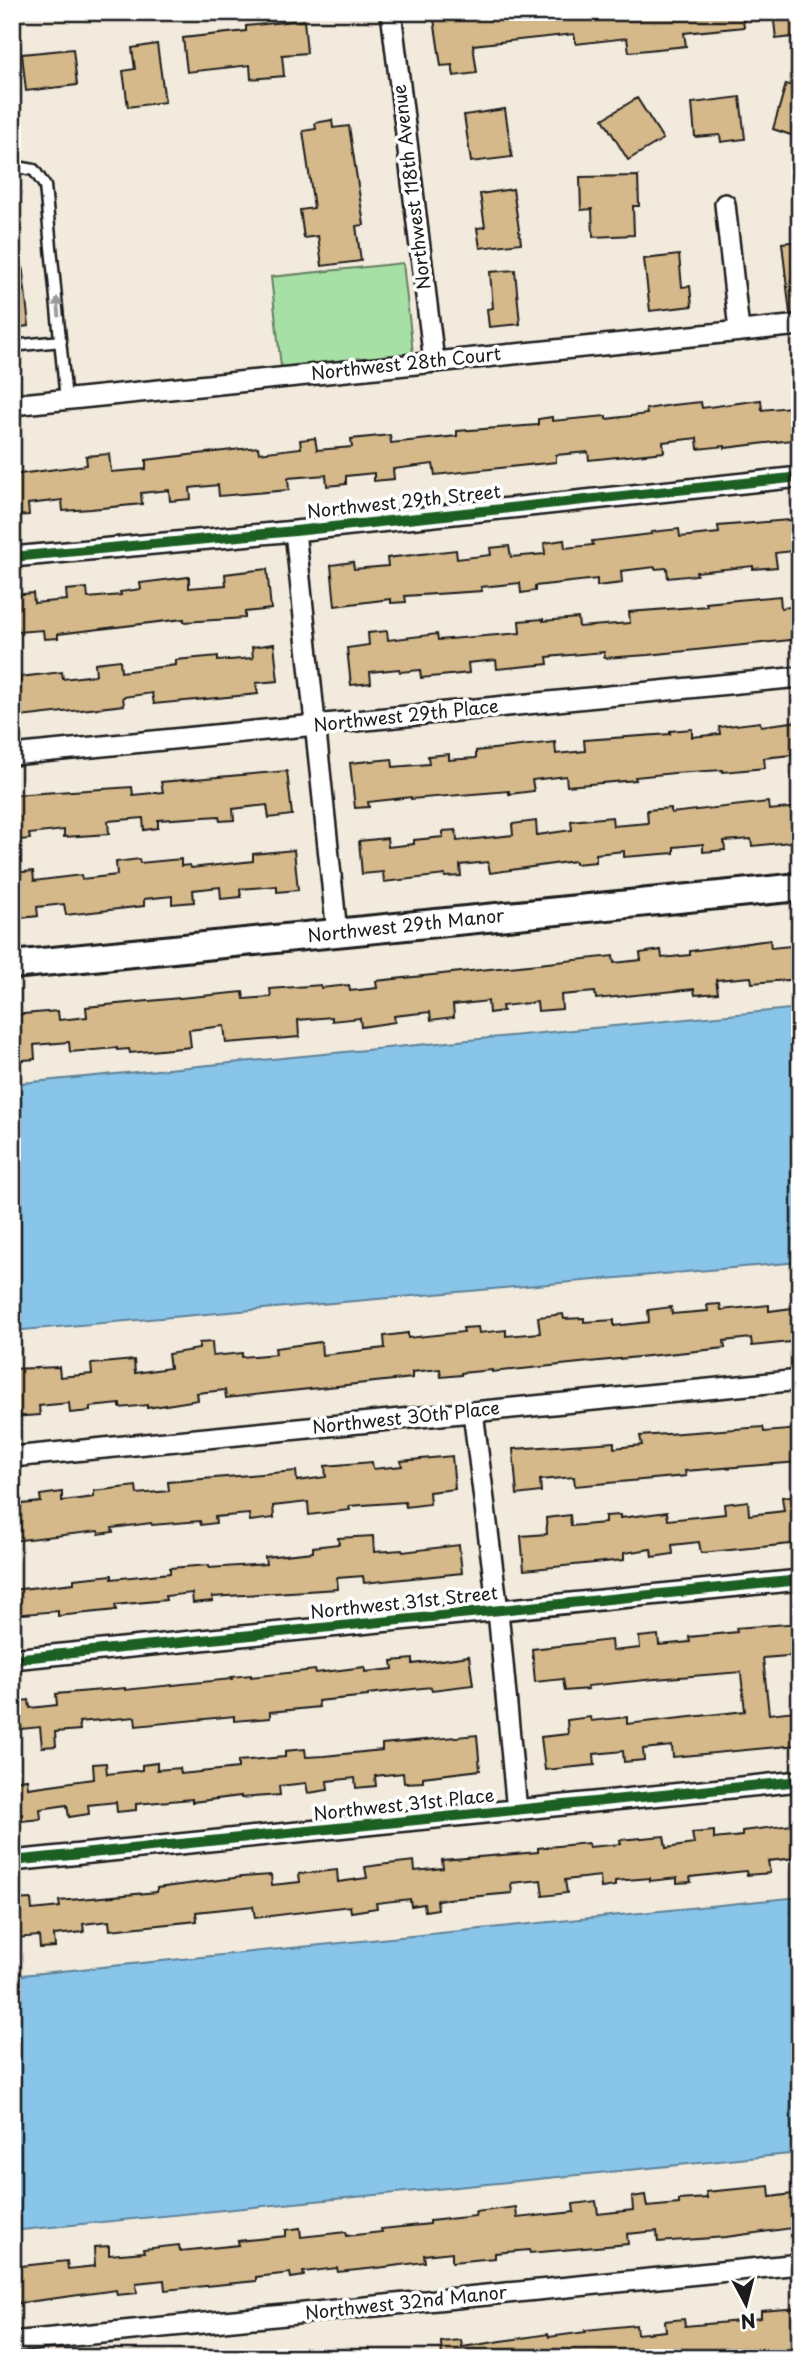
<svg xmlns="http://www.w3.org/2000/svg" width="812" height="2370" viewBox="0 0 812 2370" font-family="'Playpen Sans',sans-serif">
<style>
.green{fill:#a7e0a5;stroke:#627e60;stroke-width:2}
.water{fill:#89c4e9;stroke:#5d8197;stroke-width:2}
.building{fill:#d5b98a;stroke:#1c1c1c;stroke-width:2}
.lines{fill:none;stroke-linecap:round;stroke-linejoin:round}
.lane-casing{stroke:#1c1c1c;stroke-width:15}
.street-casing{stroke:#1c1c1c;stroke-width:24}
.secondary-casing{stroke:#1c1c1c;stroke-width:32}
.lane{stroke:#fff;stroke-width:10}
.street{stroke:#fff;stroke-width:19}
.secondary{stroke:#fff;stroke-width:26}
.cycleway-casing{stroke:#fff;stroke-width:15}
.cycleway{stroke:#1b5e20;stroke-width:10}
.oneway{fill:#999}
.labels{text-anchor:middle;stroke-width:7;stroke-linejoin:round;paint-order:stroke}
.street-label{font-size:18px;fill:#1c1c1c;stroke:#fff}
</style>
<rect width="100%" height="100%" fill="#f2eadc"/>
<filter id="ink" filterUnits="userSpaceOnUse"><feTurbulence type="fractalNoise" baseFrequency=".0143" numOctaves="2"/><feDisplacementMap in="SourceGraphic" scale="14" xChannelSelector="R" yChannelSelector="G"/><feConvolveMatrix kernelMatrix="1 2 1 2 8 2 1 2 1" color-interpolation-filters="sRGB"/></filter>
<g filter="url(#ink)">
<path class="green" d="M403 263 413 353 281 367 271 277Z"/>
<path class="water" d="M800 1008V1262L12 1331V1084Z
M800 1897V2153L12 2231V1976Z"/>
<path class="building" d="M447 12H469L470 20 518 14V12H742L744 27 684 33 686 46 629 52 627 38 576 44 574 34 473 45 477 73 454 76 452 65 441 66 434 19 448 17Z
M773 12H800V36L776 39Z
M304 20 307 53 282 55 284 76 251 79 250 65 187 72 183 38 246 31V26Z
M157 44 165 102 128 107 123 71 135 69 132 48Z
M73 49 77 85 26 91 22 54Z
M786 84 800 88V138L773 129Z
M740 97 745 139 721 142 720 135 695 137 692 103Z
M637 98 663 139 628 160 603 119Z
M505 109 512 157 471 162 464 115Z
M332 120 333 128 349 126 364 225 356 226 361 261 322 266 318 236 304 238 300 210 314 208 303 131 316 129 315 123Z
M638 176 639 206H633L634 235 593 237 592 209 581 210 580 177Z
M513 189 521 243 480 248 477 228 485 227 480 194Z
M800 241V313L790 314 782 243Z
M679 255 682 287 690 286 692 306 650 311 644 259Z
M12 263H22L29 326 12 328Z
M515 270 520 324 489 327 487 309 493 308 490 272Z
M761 400 762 410 800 406V439L725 448V446L698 449 697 438 663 442 664 452 589 460 588 452 556 455V462L435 475 433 464 393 469 394 479 374 481V473L346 476V484L327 486 326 475 288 478 289 490 219 496 218 485 190 488 191 499 170 501 169 490 141 493 142 504 91 509 63 511 62 500 28 504 29 515 12 516V475L87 465 86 456 109 454 111 472 146 469V460L258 447 259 453 301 448 300 440 315 438 317 450 352 447 351 439 390 435 391 443 457 436V431L538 425V419L552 417V421L606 416V419L647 414 646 409 672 405 701 402 702 408Z
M800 519V550L775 553 777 567 753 569V566L696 572 697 575 668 578 667 568 655 569V567L621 571 622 583 597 586V579L535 586V591L521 593 520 583 481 587 482 591 405 596 406 602 391 603V599L335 606 331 565 353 562 354 569 388 566 387 558 456 550 457 559 491 555 490 548 509 546 511 557 545 554 544 543 564 540 565 548 593 545 592 541 652 534 651 532 679 529 680 537 719 533 718 526Z
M267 569 271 609 245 612V618L184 622V619L58 634V638L44 639 43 630 17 632 13 595 33 593 34 603 67 600 66 590 87 588 88 598 121 595 120 592 141 589 140 583 189 577V588L226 585 225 574Z
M780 596 781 608 800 606V639L648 655 604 658V652L547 657 548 664 497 669 496 660 468 663 469 673 421 678 420 670 400 672 399 669 370 672 371 683 351 685 347 648 369 645 368 633 387 631 388 640 437 634 438 640 520 633 519 621 543 619V621L578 618 579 627 630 623 629 612 707 606 706 603Z
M274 644 278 681 256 683 258 694 154 704 152 693 123 697 124 705 12 718V683L20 682V677L62 672 63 679 96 675 95 663 120 660 121 672 176 665V660L218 656V661L253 658 252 647Z
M800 721V754L764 758 765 768 723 772V770L674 773 635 777 636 780 567 786 566 776 532 780 534 791 509 794V791L411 799V797L368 802 369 807 355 808 350 763 392 759 393 767 429 764 428 756 449 754V760L476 758V751L555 742 556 754 585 751 584 740 670 734V731L692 729V737L720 734 719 727 760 722 761 726Z
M287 771 292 815 269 818 267 805 233 809 234 820 220 821 219 816 158 820V828L144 830 143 818 108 821 109 834 64 837V830L29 834 30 839 12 841V795L132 787 133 795 163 792 161 782Z
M768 802 769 810 800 807V841L752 846 751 839 724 841 725 850 703 852V844L674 847V853L624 857V851L596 854V862L575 864V861L490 873 488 862 460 865 461 876 445 877V875L384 882 383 872 362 874 359 841 387 838 388 847 414 844V840L443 837V831L456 830 457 841 513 835 512 824 536 821 537 835 572 830 571 821 612 817 613 826 648 823 647 810 671 808V813Z
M294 850 298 890 277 892V886L240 889 241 897 221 899 220 887 193 890 194 902 172 904V896L144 899V906L66 915 64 904 37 907 38 916 12 919V873L33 871 34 881 81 875 82 879 117 875 116 862 139 859 140 863 181 859V866L190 865 191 868 253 861V854Z
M770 940 771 948 800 945V979L752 983 751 977 716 980 718 993 695 995 694 989 596 999 595 992 561 995 562 1009 538 1011 537 1002 502 1006 503 1011 489 1013 488 1001 453 1005 454 1017 431 1020 430 1012 394 1016 395 1022 361 1027 360 1018 332 1021V1017L298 1020 299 1037 275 1039 226 1043 224 1026 189 1030 191 1047 130 1053 129 1049 117 1050V1048L70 1052 69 1042 34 1045 35 1059 12 1061V1015L58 1011 59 1020 87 1017 86 1007 243 992 244 999 271 997 270 989 321 985V988L349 985 350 991 377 988 376 981 613 956 614 963 641 960 640 953 661 950 662 958 690 955V951Z
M720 1304 721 1310 769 1305V1311L800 1307V1341L752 1346 751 1338 724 1341 725 1348 492 1372V1370L461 1373V1375L441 1377 440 1369 412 1372V1378L226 1398 225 1390 197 1393 198 1400 147 1408V1405L120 1408V1404L90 1407V1411L70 1413 69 1403 39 1406 40 1415 12 1417V1369L59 1367 60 1377 92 1374 91 1364 134 1360 135 1373 170 1368 168 1354 199 1349V1343L212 1342 213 1356 242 1353V1357L276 1354 275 1348 321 1342 322 1355 385 1348 384 1336 408 1333V1338L464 1332 463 1328 478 1327 479 1333 506 1330V1336L540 1333 538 1317 563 1314 564 1319 584 1318V1322L614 1320V1326L649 1322 648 1310 671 1307 672 1314 708 1311 707 1305Z
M763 1427 764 1432 800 1429V1462L685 1471 686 1476 575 1486 574 1477 540 1480 541 1492 517 1495 513 1449 614 1442V1448L642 1445 640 1436Z
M452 1456 455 1489 429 1492 430 1504 406 1507 405 1502 349 1506 350 1510 309 1515 308 1502 273 1506 274 1518 250 1521 249 1514 215 1517 216 1523 201 1525 200 1521 152 1525 151 1523 112 1528 113 1532 99 1534 98 1531 12 1541V1505L41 1502 40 1495 62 1492V1501L94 1497V1491L136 1486 137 1494 169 1491 168 1482 296 1471 297 1481 326 1477 325 1466 372 1462 373 1469 402 1466 401 1461Z
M800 1495V1543L701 1553 699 1542 672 1545 673 1554 652 1557 651 1549 624 1553V1560L524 1570 521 1536 547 1534 546 1518 570 1515 571 1526 605 1523V1516L620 1515V1518L667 1512 668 1520 725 1514 724 1504 748 1501 749 1515 784 1511 782 1497Z
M373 1536 374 1552 402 1550 403 1552 459 1545 462 1573 364 1583 363 1576 337 1578 338 1589 212 1597 213 1601 193 1603 192 1593 165 1596 166 1600 115 1605 116 1610 58 1616V1611L12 1615V1590L74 1583V1579L112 1575V1579L170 1573V1568L209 1565V1568L266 1564 265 1557 313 1552V1547L339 1544 338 1538Z
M800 1623V1655L763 1658 769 1714 795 1711 798 1745 673 1757 672 1746 643 1749 644 1760 624 1762 623 1751 594 1754 595 1765 545 1770 541 1737 568 1734 567 1720 590 1717 591 1721 627 1717V1724L745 1711 741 1674V1672L655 1679 587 1686 588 1689 565 1691 563 1679 535 1682 532 1649 611 1640 612 1651 640 1648 639 1637 658 1635 659 1645 690 1642 689 1637 737 1632 736 1628Z
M469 1656 473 1685 432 1690 431 1687 368 1694V1696L318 1701 319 1707 270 1712V1718L234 1721V1716L136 1726 135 1717 79 1722 80 1730 55 1732 56 1746 42 1747 40 1727 12 1730V1702L29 1700 30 1708 57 1705 56 1694 125 1688V1690L232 1679 231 1677 251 1675V1677L315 1670 316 1673 365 1667V1672L393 1669 392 1661 413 1659V1664Z
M477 1735 480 1770 423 1777V1782L404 1783 403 1773 375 1776 376 1786 356 1788 355 1778 327 1781 328 1790 308 1793 306 1783 279 1786 280 1795 241 1798V1796L192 1802V1799L136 1804V1810L117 1812 116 1802 88 1805 89 1814 69 1817 67 1805 40 1809 41 1819 22 1821V1814L12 1815V1781L27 1779 28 1788 94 1779 93 1764 106 1763 107 1774 142 1770V1765L157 1763V1770L180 1768 181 1774 238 1768V1761L285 1757V1751L305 1749 306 1757 324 1756 382 1750V1744Z
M792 1825 795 1858 768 1861 770 1873 747 1875 746 1871 690 1877 691 1882 677 1883V1878L650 1881V1878L615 1881V1886L601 1888 600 1876 565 1880 567 1893 543 1896 541 1880 511 1883 512 1893 437 1900 438 1909 425 1911 424 1904 411 1906 410 1899 376 1903 377 1908 351 1912 350 1906 255 1918 253 1906 196 1912 197 1921 110 1930 109 1921 83 1924 84 1932 54 1935 55 1947 40 1948 39 1936 15 1938 12 1900 31 1899 32 1910 60 1907 59 1901 157 1892V1888L242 1877 271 1875 272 1885 300 1882 299 1874 337 1870 338 1882 367 1878 365 1867 379 1865 414 1861 415 1871 443 1868 442 1860 538 1852V1848L588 1843 589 1847 621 1844 620 1840 664 1836 666 1848 694 1844 692 1833 714 1831V1839L742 1836V1831Z
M769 2186 770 2197 800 2193V2227L726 2237 658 2242 657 2231 627 2234 628 2244 530 2253 529 2250 495 2253V2258L452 2262V2252L424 2255 425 2262 377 2268 338 2272 337 2268 303 2272 304 2276 291 2278 290 2273 256 2277V2281L165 2290 164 2280 136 2283 137 2293 117 2295 116 2290 12 2304V2267L67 2261 68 2269 95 2266 94 2247 109 2246V2255L144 2252 143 2249 179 2245 180 2251 239 2245 238 2241 286 2236V2230L300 2228 301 2237 346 2232 347 2236 382 2232 381 2229 430 2224V2221L476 2216 475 2212 516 2207 517 2218 574 2212 573 2204 596 2201 598 2214 633 2210 632 2197 645 2195 647 2207 679 2204V2200L707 2198 706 2192Z
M800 2308V2350L710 2358H442L441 2342 461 2340 462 2347 548 2334 549 2337 586 2332 585 2330 636 2325 637 2334 666 2331 665 2321 684 2319 685 2326 740 2321 761 2318V2311Z"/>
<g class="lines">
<g class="lane-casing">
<path id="lane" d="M12 166 34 170 45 186 66 400
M12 346 61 341"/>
</g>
<g class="street-casing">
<path id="street" d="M391 12 434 361
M725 204 739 330
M12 405 800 325
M295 531 337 933
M12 557 295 531 800 477
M12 755 800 677
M473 1412 498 1611 517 1811
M12 1457 800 1380
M12 1659 800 1580
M12 1861 800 1781
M12 2342 800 2264"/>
</g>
<g class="secondary-casing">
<path id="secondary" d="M12 965 800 887"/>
</g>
<use href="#lane" class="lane"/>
<use href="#street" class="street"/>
<use href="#secondary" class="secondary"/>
<g class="cycleway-casing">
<path id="cycleway" d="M12 557 295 531 800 477
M12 1659 800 1580
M12 1861 800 1781"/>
</g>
<use href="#cycleway" class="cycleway"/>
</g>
<defs><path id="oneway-solid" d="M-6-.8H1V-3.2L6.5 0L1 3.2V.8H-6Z" transform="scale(1.75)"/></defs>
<use class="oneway" href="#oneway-solid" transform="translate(58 307) rotate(-95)"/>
</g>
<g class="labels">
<g class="street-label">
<text transform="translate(412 187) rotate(-97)" y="6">Northwest 118th Avenue</text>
<text transform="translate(406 364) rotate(-6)" y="6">Northwest 28th Court</text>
<text transform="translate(404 502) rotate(-6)" y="6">Northwest 29th Street</text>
<text transform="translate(406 716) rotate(-6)" y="6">Northwest 29th Place</text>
<text transform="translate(406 926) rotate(-6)" y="6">Northwest 29th Manor</text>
<text transform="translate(406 1418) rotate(-6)" y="6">Northwest 30th Place</text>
<text transform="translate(404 1603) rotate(-6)" y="6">Northwest 31st Street</text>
<text transform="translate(404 1805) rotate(-6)" y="6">Northwest 31st Place</text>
<text transform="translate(406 2303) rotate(-6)" y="6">Northwest 32nd Manor</text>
</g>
</g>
<rect width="812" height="2370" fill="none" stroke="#fff" stroke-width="42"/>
<rect x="21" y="21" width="770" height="2328" fill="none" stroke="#1c1c1c" stroke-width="2.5" filter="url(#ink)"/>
<g transform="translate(746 2304) rotate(173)" stroke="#ffffff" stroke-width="5" paint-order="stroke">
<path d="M0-5L12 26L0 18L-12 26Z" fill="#1c1c1c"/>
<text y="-10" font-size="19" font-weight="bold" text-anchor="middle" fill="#1c1c1c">N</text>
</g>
</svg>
